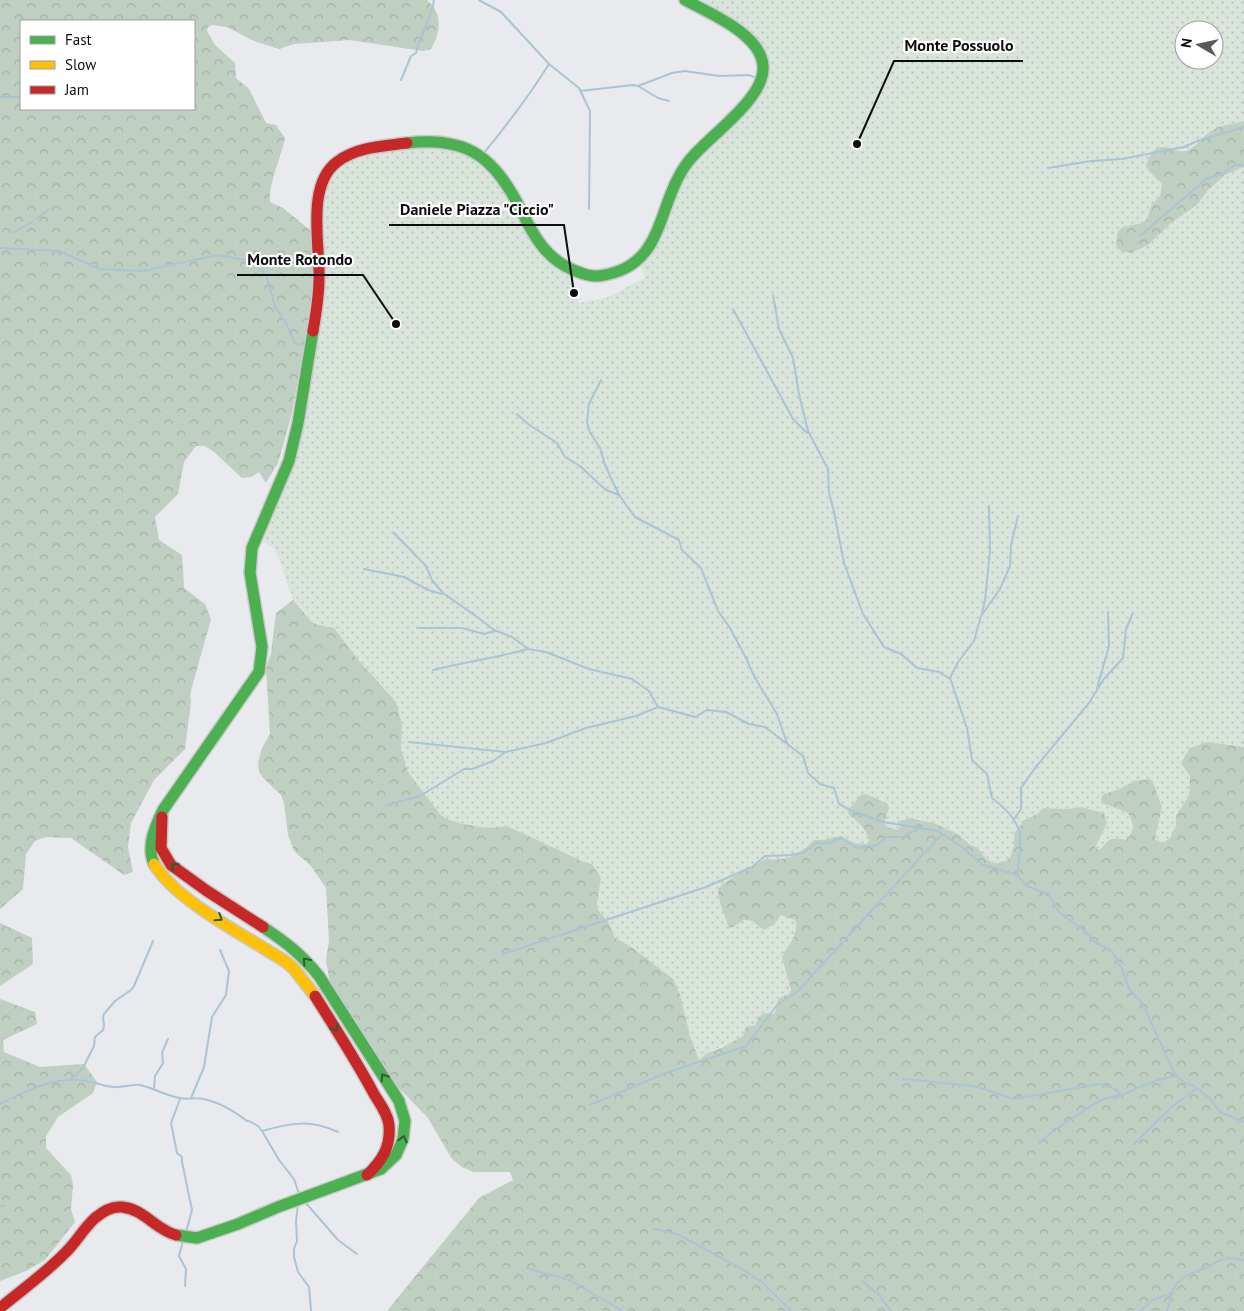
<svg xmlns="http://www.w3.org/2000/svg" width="1244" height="1311" viewBox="0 0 1244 1311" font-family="'PT Sans',sans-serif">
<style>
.grass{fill:url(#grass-dots);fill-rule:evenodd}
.forest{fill:url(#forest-crowns);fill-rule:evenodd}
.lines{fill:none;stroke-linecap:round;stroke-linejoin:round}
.stream{stroke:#abc4d4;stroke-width:2}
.fast-casing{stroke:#c6c8ca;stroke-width:14}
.slow-casing{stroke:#c6c8ca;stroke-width:14}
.jam-casing{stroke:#c6c8ca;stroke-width:14}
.fast{stroke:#4caf50;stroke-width:11}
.slow{stroke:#ffc107;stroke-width:11}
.jam{stroke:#c62828;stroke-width:11}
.oneway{stroke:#2c5e30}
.leader{fill:none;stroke:#0c0d0f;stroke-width:2}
.callout-dot{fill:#0c0d0f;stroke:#fff;stroke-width:2}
.callout-label{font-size:16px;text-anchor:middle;font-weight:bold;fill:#0c0d0f;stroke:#fff;stroke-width:4.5;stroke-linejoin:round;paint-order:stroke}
</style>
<defs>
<pattern id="grass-dots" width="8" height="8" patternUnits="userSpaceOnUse" patternTransform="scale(1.25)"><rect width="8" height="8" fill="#d9e4db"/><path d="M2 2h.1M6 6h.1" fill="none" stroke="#b9c2bb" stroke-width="1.8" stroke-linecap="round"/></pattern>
<pattern id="forest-crowns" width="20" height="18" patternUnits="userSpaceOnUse" patternTransform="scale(1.25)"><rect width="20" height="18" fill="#bfcfc1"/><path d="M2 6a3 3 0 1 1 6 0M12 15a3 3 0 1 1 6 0" fill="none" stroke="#a3b1a5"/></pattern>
</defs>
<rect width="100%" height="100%" fill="#e8eaed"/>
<path class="grass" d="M693 0H1244V121C1233 124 1220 125 1210 132 1185 148 1196 155 1162 146L1149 171 1163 184 1160 196 1151 206 1147 219 1142 223 1123 227 1125 252 1131 253 1148 245 1171 223 1197 205 1208 190 1225 175 1244 167V747L1208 742 1190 775 1189 796 1176 815V825L1170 838 1163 843 1155 839 1162 807 1150 779 1134 781 1117 790 1108 792 1113 808 1128 813 1132 822 1133 832 1127 839C1122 840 1118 838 1113 839 1107 839 1104 847 1099 851L1095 848 1105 828 1081 807 1067 809 1044 808 1037 814 1024 820 1015 834 1014 845 1010 858 1007 861 997 863H993L986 859 978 848 969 844 958 834 918 818H912L898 821 901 826 898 830 887 827 884 823 889 808 883 800 874 798 870 795C860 798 851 802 848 814 857 821 868 829 870 841L866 844 854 843 841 836 823 840H814C796 856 790 861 765 859L752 868 724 882 718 896 725 912 728 926C746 919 748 918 764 930L774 925 781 915C786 917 794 918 796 922 800 929 786 950 782 957L791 990 790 993 778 999C774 1014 775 1014 759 1017 747 1045 716 1042 699 1061L690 1036 630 946 615 938 609 923 598 910 597 902 601 878 592 864 584 862 507 826 489 828 463 824 447 819 440 814 408 772 401 749 402 725 334 628 317 624 309 620 306 613 293 600 279 558 274 549 262 540 292 463 311 363 322 204 329 174 350 158 406 148 436 146 457 149 479 160 494 174 509 197 541 255 569 276 579 303 606 298 645 278 640 263 676 189 692 163 751 106 764 52ZM1184 30H1214V60H1184Z"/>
<path class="forest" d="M0 0H427C443 14 441 31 431 49L423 51 350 40 294 44 279 49 254 41 227 27 212 25 208 27 207 31 215 45 235 63 236 78 249 89 266 123 276 125 285 138C281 158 268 184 270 202L283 208 311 231 314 243 315 288 291 417 278 463 266 483 259 472 251 477 242 478 214 452 205 446H196L184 462 178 494 155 517 159 540 182 555 184 588 205 604 211 619 190 694 191 702 185 749 154 780 131 823 128 847 133 872 124 875 71 838 46 837 35 841 26 854 23 889 0 909ZM21 21H194V109H21Z
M1244 121V167L1225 175 1208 190 1197 205 1171 223 1148 245 1131 253 1125 252 1119 250 1116 244 1118 231 1123 227 1142 223 1147 219 1151 206 1160 196 1162 184 1149 171 1146 165C1149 159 1151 152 1156 149 1166 143 1176 153 1186 151 1195 148 1203 136 1211 131 1220 125 1233 124 1244 121Z
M293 600C298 605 308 618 311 621 317 626 327 626 334 628L359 661 396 702 402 725 401 749 408 772 440 814 447 819 463 824 489 828 507 826 584 862 592 864 601 878 597 902 598 910 609 923 615 938 630 946 673 979 680 995 690 1036 699 1060 706 1054 723 1047 743 1036 746 1027 755 1025C759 1016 762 1011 773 1014L775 1012 778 999 790 993 791 990 782 957C788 946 800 932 795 920L781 915 774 925 764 930 752 921 744 920 731 928 728 926C725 914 718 902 718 889 729 876 750 870 765 859 790 861 796 856 814 840H823L841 836 854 843 866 844 869 841C868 829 857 821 848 814L849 809 861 795 866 794 887 803 889 808 884 823 887 827 898 830 901 826 897 823 898 821 912 818 936 824 958 834 969 844 978 848 986 859 993 863H997L1006 861 1010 858 1014 845V834L1024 820 1037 814 1044 808 1067 809 1081 807 1104 813 1107 823 1095 848 1099 850C1104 847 1107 839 1113 839 1118 838 1122 840 1127 839 1135 829 1134 825 1128 813L1102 803 1101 798 1104 794 1117 790 1134 781 1150 779 1153 782 1162 807 1155 839 1163 843 1170 838 1176 825V815L1189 796 1190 776 1181 763 1190 748 1208 742 1244 747V1311H387L479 1198 513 1180 510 1172H473L462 1167 452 1159 428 1118 396 1085 370 1050 339 1003 330 982 326 961 329 940 326 888 311 866 294 851 288 835 284 803 281 795 262 777 259 770 258 762 262 748 270 734 266 668 271 653 276 613Z
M0 923 32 938 33 964 0 986Z
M0 999 35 1012 37 1024 3 1040 4 1052 40 1067 84 1064 97 1082 93 1093 58 1117 46 1136V1148L71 1175 73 1185 71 1209 75 1222 45 1260 26 1271 0 1281Z"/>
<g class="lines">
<path class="stream" d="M479 0 501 12 549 64 579 88 590 111 589 209
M401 80 411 56 416 53C420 34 432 19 434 0
M638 86 658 98 669 101
M580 91 633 85 638 86 672 73 685 71 719 76 749 75 756 78
M0 97H21
M483 154C507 125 529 96 549 64
M1048 168 1091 161 1122 159 1184 147 1200 140 1244 127
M37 219 49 209
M13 233 32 222
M1141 235 1206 179 1225 172 1235 165H1244
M0 248 59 251 100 269 143 271 218 255 250 261 266 274 275 307 285 321 295 343 302 345
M773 295 779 329 793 358 799 394 808 431 828 469 829 493 834 512 844 563 863 614 884 647 901 654 917 668 939 672 949 678
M733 309 793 419 807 433
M601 380 589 404 587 422 590 432 600 448 605 465 619 495 635 517 679 540 682 550 701 568 718 611 730 628 746 658 755 678 777 714 787 743
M517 414 528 424 557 443 565 457 580 466 598 483 606 490 619 495
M1018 516 1011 545 1010 566 1000 589 981 616 974 641 958 662 950 678 967 728 972 760 987 774 992 798C1026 824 1022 836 1017 875L1027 886 1048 894 1059 912 1080 927 1095 942 1112 951 1122 969 1129 989 1142 1003 1176 1076 1183 1082 1194 1086 1209 1098 1220 1112 1244 1122
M394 533 426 566 432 580 443 593 480 619 494 630 512 637 528 649 546 652 589 669 632 679 649 691 658 707 695 717 707 710 726 712 749 724 765 727 803 756 808 773 820 784 834 788 839 804 852 811 883 822 938 831 963 848 983 865 1017 875
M364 569 404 577 428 590 442 594
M982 613 985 600 990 550 989 506
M417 628H462L484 634 495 631
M433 670C464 662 496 658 528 649
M1097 688 1109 646 1108 612
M409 742 506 752
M384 806 420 796 464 769H472L493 761 506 752 546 743 586 728 636 716 658 707
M1014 819 1021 809V788L1035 768 1089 703 1103 680 1123 658 1126 629 1133 613
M503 954 706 887 752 867 765 856 791 855 805 852 816 843H829L841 838 857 848 877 845 887 837H903L920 828
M71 1079 83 1068 94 1046 95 1037 103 1030 104 1025 103 1018 104 1014 115 1001 131 990 134 986 153 941
M903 1079 974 1086 1014 1099 1099 1084 1113 1088 1122 1095
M154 1089 155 1076 163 1063 162 1053 168 1039
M191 1098 204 1067 212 1017 226 995 229 971 220 950
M180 1099 171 1123 177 1153 182 1157V1162L192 1210 186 1232
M0 1104C20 1093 57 1076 80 1080 91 1081 102 1086 113 1087 122 1088 131 1084 140 1085 154 1088 166 1096 180 1098 187 1100 195 1097 203 1099 220 1102 234 1111 247 1121H249L258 1126 262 1131 279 1160 294 1179 299 1194
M590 1105 666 1073 746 1046 778 1004 797 992 941 835
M262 1131C291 1123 310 1119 338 1132
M1040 1141C1061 1126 1081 1110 1104 1099 1110 1096 1117 1098 1123 1095 1140 1086 1157 1079 1176 1076
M1134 1144 1173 1106 1196 1089
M305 1202 338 1240 357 1254
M298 1204 296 1221 297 1241 294 1249V1257L298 1272 309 1287 311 1311
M0 1206H5
M654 1229 677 1234 740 1268 762 1282 791 1311
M183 1241 179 1256 186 1269 185 1286
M527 1268 569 1280 623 1311
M862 1281 879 1295 891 1311
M1140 1311 1153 1300 1172 1293C1178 1274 1194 1274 1209 1266 1214 1264 1218 1260 1224 1259 1231 1257 1237 1259 1244 1260
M1167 1311 1172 1294"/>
<g class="fast-casing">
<path id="fast" d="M407 143C469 136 495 158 522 212 534 237 547 259 573 270 581 273 589 277 598 276 667 268 655 205 688 162 707 137 766 99 763 66 761 34 709 13 685 0
M154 864C146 846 155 827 163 810L259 672 262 647 250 573 252 548 289 461 298 423 313 331
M176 1235 197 1238 238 1224 278 1207 381 1169 396 1155 403 1139 405 1121 399 1101 319 976C301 954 287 943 263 927"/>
</g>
<g class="slow-casing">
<path id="slow" d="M154 864C177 902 248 937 286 962L294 969 315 996"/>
</g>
<g class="jam-casing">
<path id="jam" d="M313 331C316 314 319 296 319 278 320 245 306 185 337 162 356 147 384 146 407 143
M162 817 161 848 171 865 207 891 263 927
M315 996C335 1028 356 1060 374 1094 380 1104 388 1114 389 1125 391 1147 382 1161 367 1175
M0 1308C23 1289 47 1272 67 1251 77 1241 84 1228 95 1218 102 1212 112 1206 122 1207 144 1209 156 1230 176 1235"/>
</g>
<use href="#fast" class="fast"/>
<use href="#slow" class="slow"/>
<use href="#jam" class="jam"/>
</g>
<defs><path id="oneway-chevron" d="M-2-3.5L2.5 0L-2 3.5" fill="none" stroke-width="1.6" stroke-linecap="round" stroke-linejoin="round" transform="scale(1.25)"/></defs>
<g class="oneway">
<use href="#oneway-chevron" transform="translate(174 866) rotate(-139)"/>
<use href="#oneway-chevron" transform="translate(219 918) rotate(33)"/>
<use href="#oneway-chevron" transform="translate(306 961) rotate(-131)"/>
<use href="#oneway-chevron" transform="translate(335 1028) rotate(58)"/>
<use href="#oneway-chevron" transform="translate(384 1077) rotate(-122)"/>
<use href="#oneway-chevron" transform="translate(403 1139) rotate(-77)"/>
</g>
<path class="leader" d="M857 144L894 61H1023M574 293L564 225H389M396 324L363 275H237"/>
<g class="callout-dot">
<circle cx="857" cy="144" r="5"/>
<circle cx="574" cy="293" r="5"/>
<circle cx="396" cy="324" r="5"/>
</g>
<g class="callout-label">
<text x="959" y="51">Monte Possuolo</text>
<text x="477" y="215">Daniele Piazza "Ciccio"</text>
<text x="300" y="265">Monte Rotondo</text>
</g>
<rect x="20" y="20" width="175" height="90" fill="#ffffff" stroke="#9e9e9f"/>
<rect x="30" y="36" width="25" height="8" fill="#4caf50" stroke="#9e9e9f"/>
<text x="65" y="45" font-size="15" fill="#0c0d0f">Fast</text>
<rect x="30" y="61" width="25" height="8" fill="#ffc107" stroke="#9e9e9f"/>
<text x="65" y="70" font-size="15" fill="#0c0d0f">Slow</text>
<rect x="30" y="86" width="25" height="8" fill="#c62828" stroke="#9e9e9f"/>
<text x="65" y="95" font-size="15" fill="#0c0d0f">Jam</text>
<g transform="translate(1199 45) rotate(279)"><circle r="24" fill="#ffffff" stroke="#9e9e9f"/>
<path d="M0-4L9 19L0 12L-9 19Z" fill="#595a5d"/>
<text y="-8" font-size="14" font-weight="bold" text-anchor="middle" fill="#0c0d0f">N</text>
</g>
</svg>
